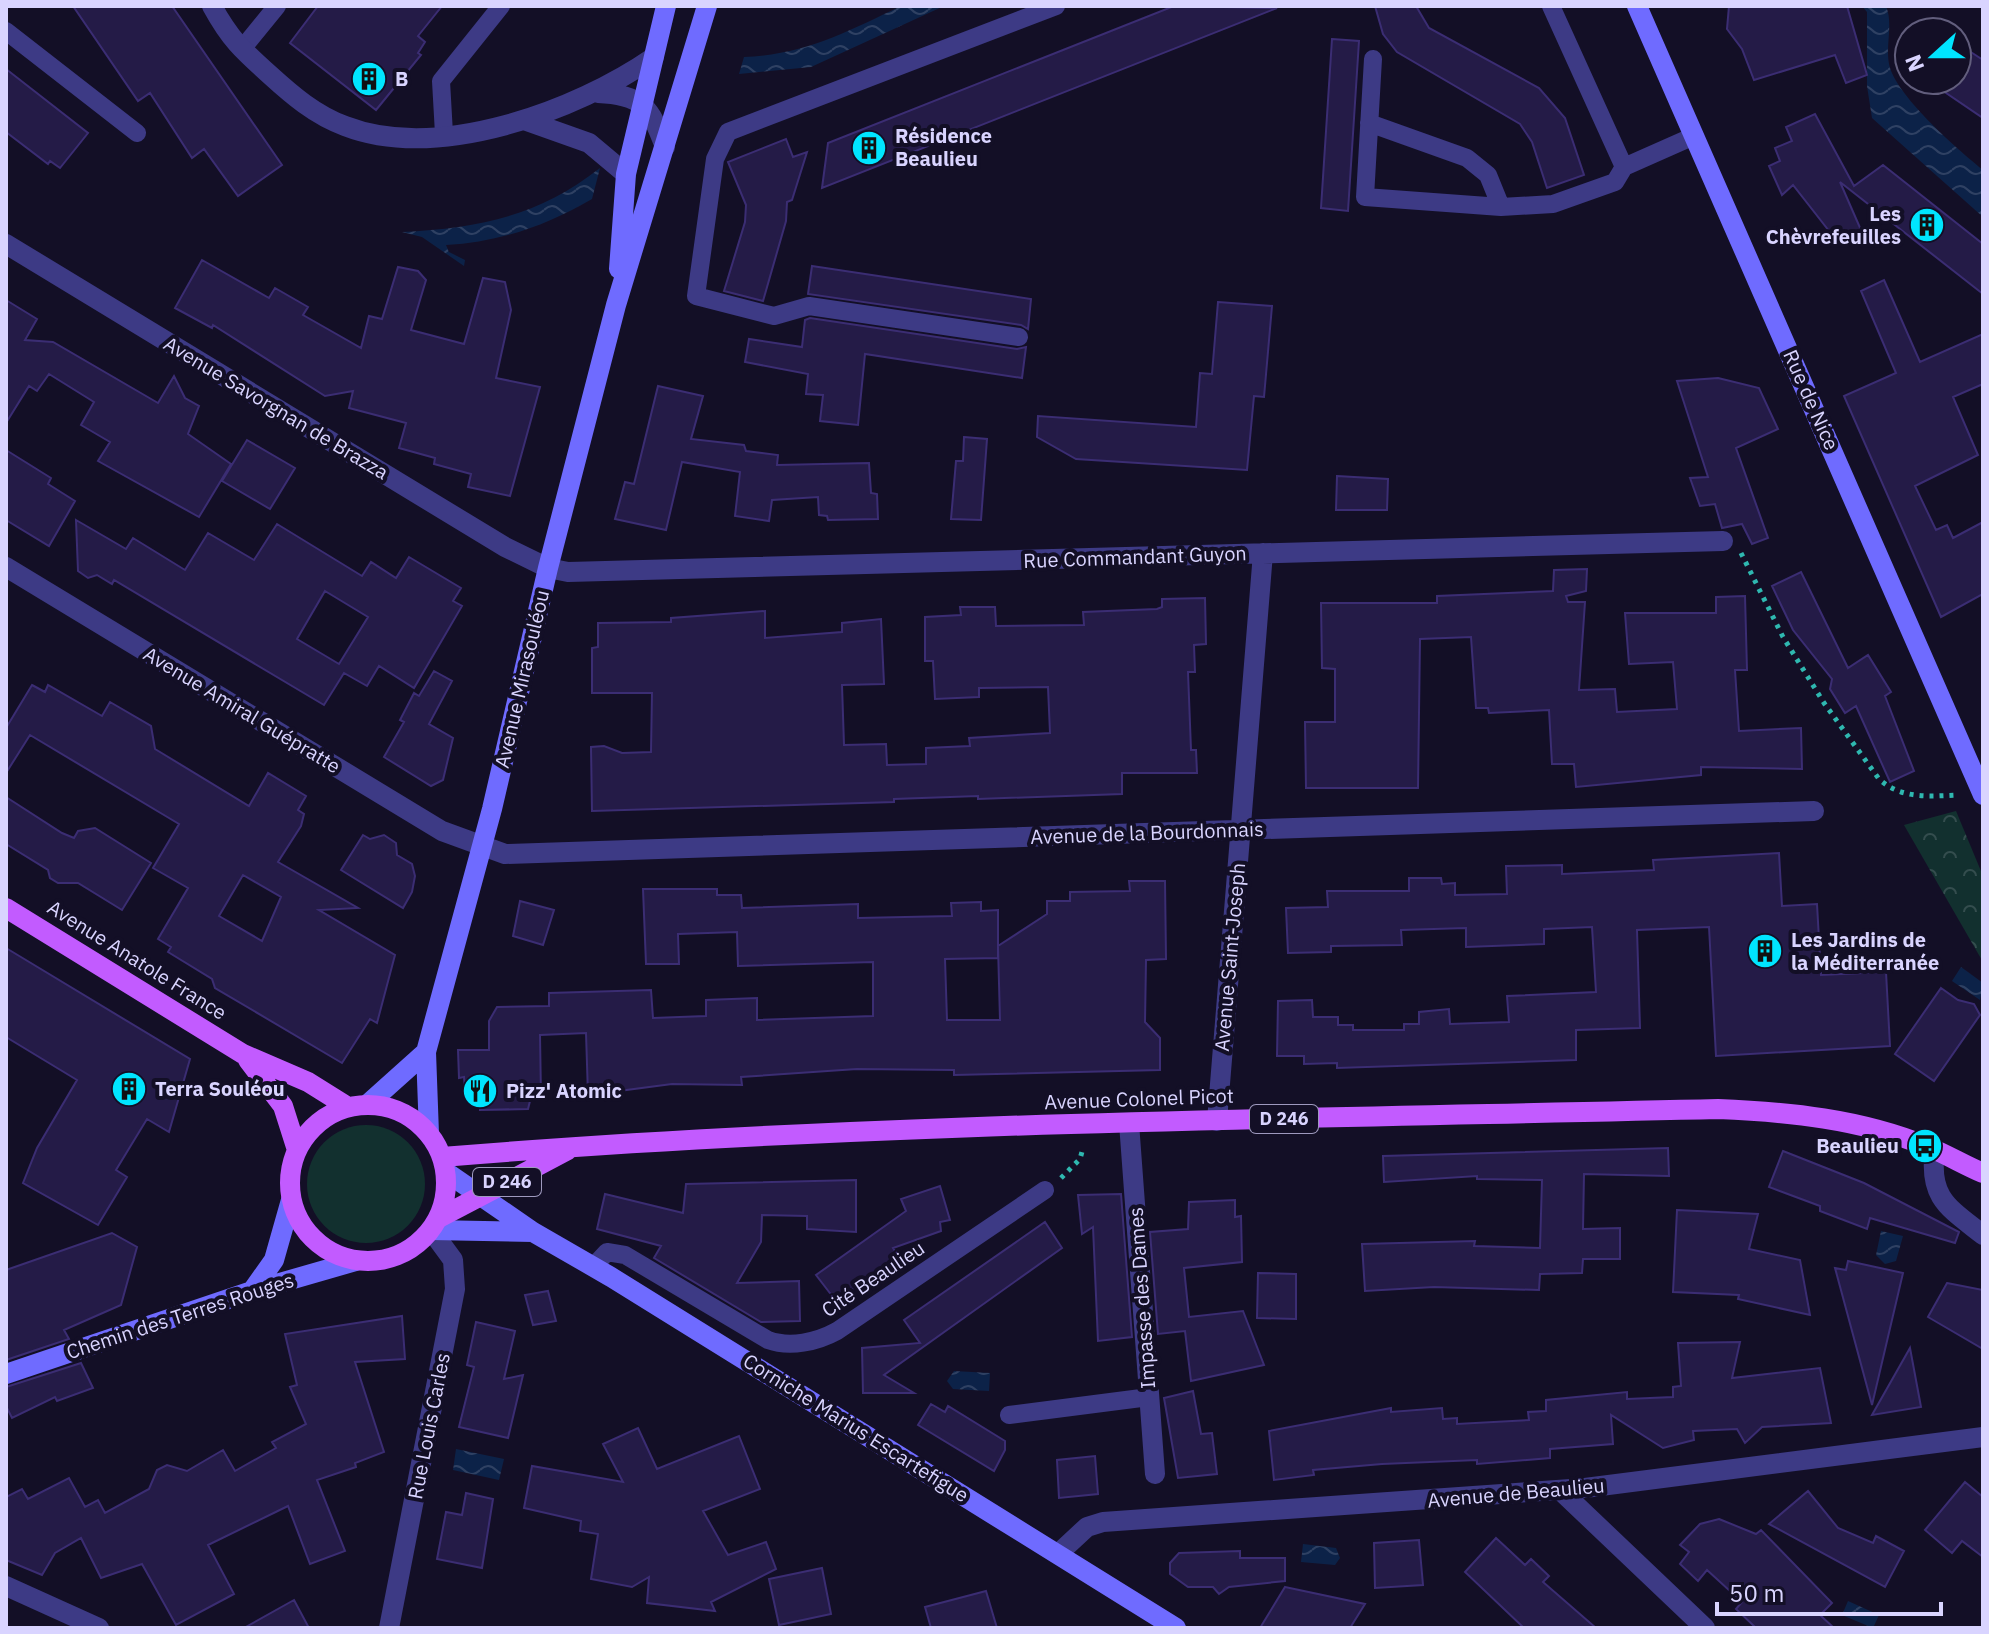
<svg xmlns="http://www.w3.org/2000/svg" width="1989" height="1634" viewBox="0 0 1989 1634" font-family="'IBM Plex Sans',sans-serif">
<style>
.green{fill:#12302f}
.park{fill:url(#park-crowns)}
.water{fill:url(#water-waves)}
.building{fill:#241b47;stroke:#3b2d73;stroke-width:2;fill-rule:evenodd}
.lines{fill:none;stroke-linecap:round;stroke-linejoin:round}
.path{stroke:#2fb8b0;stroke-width:5;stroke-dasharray:4 6;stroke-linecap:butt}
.lane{stroke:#3d3a85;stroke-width:18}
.street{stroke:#3d3a85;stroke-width:20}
.secondary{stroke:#6f6bff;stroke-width:20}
.primary{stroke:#c25bff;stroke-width:20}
.labels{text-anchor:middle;stroke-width:8;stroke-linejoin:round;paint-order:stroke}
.shield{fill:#130f26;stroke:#9e99be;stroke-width:2}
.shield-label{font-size:18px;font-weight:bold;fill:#d9d4ff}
.poi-label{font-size:20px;font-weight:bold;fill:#d9d4ff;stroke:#130f26;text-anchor:start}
.street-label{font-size:20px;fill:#d9d4ff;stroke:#130f26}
</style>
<defs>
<pattern id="park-crowns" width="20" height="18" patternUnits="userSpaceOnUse" patternTransform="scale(2)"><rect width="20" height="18" fill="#12302f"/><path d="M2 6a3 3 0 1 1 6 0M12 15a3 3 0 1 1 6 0" fill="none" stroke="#344d4e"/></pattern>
<pattern id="water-waves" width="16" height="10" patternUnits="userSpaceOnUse" patternTransform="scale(2)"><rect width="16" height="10" fill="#0c2248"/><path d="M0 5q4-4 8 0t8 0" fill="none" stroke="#2f4163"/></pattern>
</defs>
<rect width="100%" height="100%" fill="#130f26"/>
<path class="green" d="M307 1184a59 59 0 1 1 118 0a59 59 0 1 1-118 0Z"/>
<path class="park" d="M1956 811 1983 876V962L1904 825Z"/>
<path class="water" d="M901 6H944L811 67 739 74 744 57C804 55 849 31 901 6Z
M1862 6H1886C1894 26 1884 47 1890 68 1900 99 1957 149 1983 170V217L1872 118 1867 86V12Z
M600 168 592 199C546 226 499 242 446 245L449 252 465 260 464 266 422 237 402 232C479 228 537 217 600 168Z
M1961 967 1983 983 1980 1000 1952 981Z
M1881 1231 1903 1236 1896 1261 1885 1264 1876 1255Z
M954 1371 990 1373 989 1391 953 1389 947 1381Z
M456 1449 504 1459 499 1480 453 1470Z
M1303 1544 1336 1548 1340 1558 1335 1565 1301 1562Z
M1848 1601 1879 1615 1873 1628 1842 1615Z"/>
<path class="building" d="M73 6H172L282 165 238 196 204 149 192 158 150 93 138 101Z
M318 6H442L418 36 425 42 418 53 421 55 376 110 290 43Z
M1174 6 1277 8 822 188 828 143Z
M1375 6H1416L1429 28 1539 88 1565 118 1584 175 1547 188 1532 142 1520 124 1397 52 1383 34Z
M1729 6H1847L1867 75 1846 83 1835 55 1754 80 1742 49 1727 29Z
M1332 39 1359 41 1348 211 1321 208Z
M1957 43 1983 60V118L1927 80H1957Z
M6 69 88 133 60 168 50 161 48 164 6 132Z
M1815 114 1854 186 1883 165 1983 244V294L1840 182 1861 230 1840 245 1793 185 1782 195 1769 166 1780 161 1775 148 1792 141 1786 127Z
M786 139 793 157 807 152 792 200 787 202 786 221 763 301 724 291 745 222 746 205 728 162Z
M202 260 269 298 275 288 308 307 303 315 361 348 369 316 382 319 398 267 418 271 426 280 411 330 464 344 483 278 505 282 511 310 496 378 540 387 510 496 468 487 471 474 434 464 435 458 399 448 406 423 349 408 353 391 325 396 213 325 212 328 175 308Z
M812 266 1031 299 1028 329 1021 325 808 294Z
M1884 280 1920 362 1983 334V384L1953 397 1978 455 1915 486 1936 530 1947 525 1953 538 1983 522V594L1941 617 1844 396 1896 373 1861 291Z
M6 300 37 319 25 340 53 342 158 403 174 376 185 398 199 406 188 434 231 464 199 517 98 461 110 442 81 425 94 402 49 374 37 391 29 386 6 423Z
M1218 302 1272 306 1264 397 1254 396 1247 470 1076 459 1037 437 1038 416 1196 427 1200 373 1212 374Z
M810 318 1017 349 1026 347 1022 378 865 354 858 425 820 421 823 395 806 394 808 374 745 362 749 339 802 347 805 320Z
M1718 378 1759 388 1778 429 1736 448 1768 538 1752 544 1742 524 1722 528 1715 504 1700 506 1690 478 1708 477 1677 381Z
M658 386 703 396 691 439 744 445 746 451 778 455 777 465 869 463 871 493 877 494 878 519 828 520 827 516 819 515 818 497 772 500 769 521 735 516 740 472 682 462 666 530 615 519 625 482 634 484Z
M964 437 987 439 981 520 951 519 956 461H963Z
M247 440 295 468 270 509 222 481Z
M6 450 51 478 48 484 75 501 49 546 6 520Z
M1337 476 1388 479 1387 510H1336Z
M76 520 126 549 133 538 185 570 208 533 254 560 277 524 362 576 371 562 396 578 409 557 461 588 453 601 462 606 414 688 379 666 367 686 344 673 324 705 114 580 112 584 97 575 88 578 78 571ZM325 591 368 617 339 664 297 639Z
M1587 569 1586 591 1566 596 1568 602H1585L1579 690 1615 689 1617 712 1677 709 1673 662 1629 664 1625 613H1716V597L1745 596 1747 670H1735L1739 731 1801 728 1802 769 1701 767V775L1576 787 1574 764H1552L1549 710 1489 713 1488 708H1476L1471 637 1420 639 1418 788H1306L1305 722H1335V669L1322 668 1321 603H1437V596L1553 591 1554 570Z
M1801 572 1848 668 1868 655 1891 692 1885 696 1914 771 1890 782 1856 706 1845 713 1830 689 1832 679 1793 630 1772 586Z
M1205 598 1206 644 1194 645 1195 672H1188L1191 750H1196L1197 773H1122V794L978 799V796L894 799V802L592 811 591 747 604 746 622 753 651 752 652 693H592V648L598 647V623L671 622V618L765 611V638L842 632V623L881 619 884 684 842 685 844 745 886 744 887 765 926 764V748L970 746 969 738 1050 733 1048 687 979 688V697L935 699 933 661H925V617L961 615 960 607H995L996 626 1084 625 1083 612 1157 609 1162 607V599Z
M434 671 452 681 429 724 453 738 443 780 431 786 384 757 404 722 400 720 414 693 419 696Z
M32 685 45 692 48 685 102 716 110 702 151 726 155 749 249 806 268 773 306 796 298 810 304 814 301 826 278 862 358 908 319 910 395 955 377 1023 370 1019 342 1063 215 988 212 979 168 952 171 947 158 939 188 888 153 868 179 824 30 735 6 773V728ZM243 875 281 897 262 941 219 916Z
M6 797 62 833 74 838 78 831 95 828 151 863 122 910 78 883H58L50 878 48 870 6 844Z
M363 835 370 839 384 835 396 843 397 855 412 864 415 876 412 892 403 908 341 870Z
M1779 853 1782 906 1817 904 1821 975 1886 972 1890 1046 1716 1056 1709 927 1637 930 1640 1028 1576 1030V1060L1337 1068V1063L1304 1064V1056H1277L1278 1001 1312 1000 1313 1017H1338V1025H1353V1030H1404V1024H1419V1012L1449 1009 1450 1024 1509 1022 1507 996 1596 992 1592 927 1544 929V944L1466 947V928L1401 930 1402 945 1331 946V952L1288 953 1286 908 1328 907 1327 891H1409V878H1441L1442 884 1455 883V895L1507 894 1506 866 1562 865V874L1654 870 1653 860Z
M1129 881H1165L1166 959 1146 960 1145 1022 1160 1038V1070L954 1075V1070L857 1069 741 1077 742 1085 672 1084 588 1095 586 1033 540 1035 541 1097H531L528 1109 480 1110 481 1091H465L464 1077 459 1078 458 1050H489V1021L497 1007 549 1006V993L651 990 653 1018 706 1016V1000L757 998V1020L873 1016V962L738 966 737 932 678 934 679 964H646L643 889H717V895H741L742 908 858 904V918L952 916 951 903 981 902V911L998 910V958L945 959 947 1020H1000L998 946 1047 914V901H1070V892L1130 891Z
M520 901 554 910 543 945 513 936Z
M6 948 190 1059 169 1132 147 1119 116 1170 127 1177 98 1225 23 1183 37 1148 77 1080 6 1037Z
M1941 988 1958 1000 1974 1004 1980 1015 1934 1081 1895 1054Z
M1668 1148 1669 1176 1584 1174 1583 1229 1620 1228V1259H1583L1582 1273 1540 1274 1539 1290 1434 1287 1365 1291 1362 1244 1475 1241 1474 1246 1540 1248 1542 1180 1477 1179V1176L1384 1182 1383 1156Z
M1783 1151 1864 1183 1959 1232 1955 1243 1870 1218 1867 1229 1820 1211V1206L1769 1187Z
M856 1180V1232L807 1229V1216L762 1215 761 1242 737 1283 799 1281 800 1321 761 1322 654 1258 661 1246 597 1229 605 1194 683 1213 686 1184Z
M940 1186 950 1220 940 1222 941 1231 893 1248 899 1257 836 1301 816 1275 906 1211 901 1199Z
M1121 1194 1132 1337 1098 1341 1093 1227 1082 1234 1078 1195Z
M1235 1200V1217L1241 1216 1242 1262 1184 1268 1189 1317 1243 1311 1264 1365 1191 1381 1185 1331 1158 1334 1150 1232 1188 1229 1189 1202Z
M1677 1210 1758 1214 1749 1249 1800 1260 1810 1315 1738 1299 1739 1295 1673 1292Z
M1045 1222 1062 1248 884 1375 914 1393H863L862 1348 920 1343 904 1320Z
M112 1233 137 1247 121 1305 64 1330 69 1339 6 1360V1270Z
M1848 1261 1903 1273 1872 1405 1835 1268 1846 1270Z
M1258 1273 1296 1274V1319L1257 1318Z
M1947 1283 1983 1290V1349L1928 1317Z
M548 1291 556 1321 533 1325 525 1295Z
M402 1316 405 1359 355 1362 384 1452 355 1463 356 1467 317 1480 345 1551 310 1564 288 1506 208 1545 234 1594 176 1625 142 1564 101 1578 81 1538 55 1553 42 1575 6 1560V1497L22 1489 28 1499 69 1478 85 1507 98 1500 105 1513 149 1489 157 1470 167 1465 187 1471 223 1450 235 1471 276 1448 272 1442 306 1424 290 1387 297 1385 285 1334Z
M476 1322 515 1331 504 1379 523 1375 508 1438 459 1427 474 1367 467 1365Z
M1740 1342 1732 1378 1820 1368 1831 1423 1762 1427 1745 1443 1737 1429 1693 1431 1694 1440 1663 1448 1611 1415 1613 1444 1550 1449V1458L1477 1464V1460L1382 1464 1313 1470 1314 1475 1274 1480 1269 1431 1391 1408V1412L1442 1408 1443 1419 1457 1418V1424L1529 1420 1528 1412 1546 1411V1400L1627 1392V1399L1673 1397V1387L1681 1386 1678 1343Z
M1910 1348 1921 1407 1872 1415Z
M81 1363 93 1388 57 1401 55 1397 12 1418 6 1406V1387Z
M1193 1391 1201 1434 1212 1433 1217 1474 1178 1478 1164 1398Z
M931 1404 945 1412 948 1406 1005 1441V1450L994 1471 918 1425Z
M638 1428 657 1469 739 1436 760 1489 703 1511 728 1555 766 1542 776 1569 711 1602 715 1611 647 1603 649 1577 632 1587 591 1579 598 1534 580 1531 581 1521 524 1508 532 1466 623 1482 603 1444Z
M1095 1456 1098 1494 1059 1498 1057 1460Z
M1965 1482 1983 1497V1557L1962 1541 1952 1553 1925 1530Z
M1808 1491 1838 1528 1873 1543 1876 1536 1904 1551 1885 1587 1769 1524Z
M466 1493 493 1499 482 1568 437 1559 446 1512 462 1515Z
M1719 1519 1756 1534 1761 1530 1832 1603 1820 1615 1834 1628H1756L1736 1609 1742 1602 1707 1570 1698 1581 1680 1564 1689 1552 1680 1545 1700 1524Z
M1496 1538 1525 1565 1531 1559 1549 1576 1543 1582 1596 1628H1524L1465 1572Z
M1419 1540 1423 1585 1375 1588 1374 1543Z
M1240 1551V1558H1285V1581L1229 1587 1219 1594 1213 1587H1188L1170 1574V1563L1179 1553Z
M822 1568 831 1614 779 1625 769 1579Z
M1285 1587 1365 1604 1350 1628H1260Z
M986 1591 997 1628H931L925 1607Z
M294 1600 309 1628H244Z"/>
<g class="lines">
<path class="path" d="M1741 553 1783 637 1824 703 1879 779C1902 800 1930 796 1959 795
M1061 1178 1080 1159 1083 1148"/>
<path class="lane" d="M6 31 137 133
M242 49 277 6
M1373 59 1365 197 1501 207 1553 204 1615 182 1624 167 1551 6
M1369 123 1467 158 1488 175 1501 207
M444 134 441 81 501 6
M1624 167 1694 136
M1019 337 809 306 774 316 696 296 715 159 728 132 1056 6
M593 1267 607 1252 625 1255 768 1340C790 1348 817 1342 837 1331L1045 1190
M1009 1415 1149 1397"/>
<path class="street" d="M212 6C230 39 242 50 270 75 292 95 315 115 345 126 438 162 576 111 654 57
M598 93C643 95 650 107 665 147
M527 121 589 143 626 174
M6 244 505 547 548 568 568 572 1723 541
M6 567 442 831 505 854 1814 811
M1217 1121 1263 553
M1129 1123 1155 1474
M1935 1150C1928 1198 1949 1208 1983 1235
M1560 1490 1705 1628
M1059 1553 1087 1527 1103 1522 1585 1488 1983 1437
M6 1586 99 1628
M389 1628 455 1289 453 1260 431 1230"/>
<path class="secondary" d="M1637 6 1983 795
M619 269 626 174 666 6
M368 1104 426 1052
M429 1134 426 1052 492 809 548 568 616 305 707 6
M446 1172 533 1232 611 1277 1176 1628
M431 1230 533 1232
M252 1291 274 1260 291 1200
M6 1374 252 1291 356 1261"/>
<path class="primary" d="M6 908 243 1054 308 1082 348 1107
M248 1060 283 1106 297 1150
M290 1183a78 78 0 1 1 156 0a78 78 0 1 1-156 0Z
M442 1157C866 1122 1293 1119 1718 1109 1789 1112 1860 1119 1926 1146 1946 1154 1964 1165 1983 1173
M439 1218 568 1150"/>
</g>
<defs>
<g id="building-disc" transform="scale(1.8)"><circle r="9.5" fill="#00e5ff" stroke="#130f26"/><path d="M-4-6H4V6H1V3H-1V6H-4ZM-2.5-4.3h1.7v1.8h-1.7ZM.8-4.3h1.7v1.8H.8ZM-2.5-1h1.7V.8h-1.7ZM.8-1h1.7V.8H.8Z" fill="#111"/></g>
<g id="restaurant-disc" transform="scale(1.8)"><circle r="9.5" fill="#00e5ff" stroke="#130f26"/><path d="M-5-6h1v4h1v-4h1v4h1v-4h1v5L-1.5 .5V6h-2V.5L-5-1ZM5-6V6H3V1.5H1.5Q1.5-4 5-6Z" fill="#111"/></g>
<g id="bus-disc" transform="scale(1.8)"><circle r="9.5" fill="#00e5ff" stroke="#130f26"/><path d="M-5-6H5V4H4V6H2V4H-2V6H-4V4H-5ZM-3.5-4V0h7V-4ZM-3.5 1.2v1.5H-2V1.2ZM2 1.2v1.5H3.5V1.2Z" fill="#111"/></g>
</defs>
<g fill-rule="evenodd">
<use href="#building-disc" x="369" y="79"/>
<use href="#building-disc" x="869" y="148"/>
<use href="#building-disc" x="1927" y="225"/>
<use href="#building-disc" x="1765" y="951"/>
<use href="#building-disc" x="129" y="1089"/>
<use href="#restaurant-disc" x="480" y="1091"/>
<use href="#bus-disc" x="1925" y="1146"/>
</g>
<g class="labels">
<g class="shield">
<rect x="1250" y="1105" width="68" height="28" rx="6"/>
<rect x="473" y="1168" width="68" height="28" rx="6"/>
</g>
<g class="shield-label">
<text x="1284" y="1125">D 246</text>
<text x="507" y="1188">D 246</text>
</g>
<g class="poi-label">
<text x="395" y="86">B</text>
<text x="895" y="143">Résidence<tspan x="895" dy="23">Beaulieu</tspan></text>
<text x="1901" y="221" text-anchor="end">Les<tspan x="1901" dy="23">Chèvrefeuilles</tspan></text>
<text x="1791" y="947">Les Jardins de<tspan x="1791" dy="23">la Méditerranée</tspan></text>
<text x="155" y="1096">Terra Souléou</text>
<text x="506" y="1098">Pizz' Atomic</text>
<text x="1899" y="1153" text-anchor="end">Beaulieu</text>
</g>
<g class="street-label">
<text transform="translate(1811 400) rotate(66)" y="7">Rue de Nice</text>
<text transform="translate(276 408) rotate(31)" y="7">Avenue Savorgnan de Brazza</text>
<text transform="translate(1135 557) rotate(-2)" y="7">Rue Commandant Guyon</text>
<text transform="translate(522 679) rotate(-77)" y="7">Avenue Mirasouléou</text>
<text transform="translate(242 710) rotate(31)" y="7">Avenue Amiral Guépratte</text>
<text transform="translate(1147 833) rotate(-2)" y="7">Avenue de la Bourdonnais</text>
<text transform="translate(1230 957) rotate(-85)" y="7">Avenue Saint-Joseph</text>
<text transform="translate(137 960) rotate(32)" y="7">Avenue Anatole France</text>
<text transform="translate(1139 1099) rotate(-2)" y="7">Avenue Colonel Picot</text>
<text transform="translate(873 1279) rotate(-34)" y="7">Cité Beaulieu</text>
<text transform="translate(1142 1298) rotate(-94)" y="7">Impasse des Dames</text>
<text transform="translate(180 1316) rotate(-18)" y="7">Chemin des Terres Rouges</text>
<text transform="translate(429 1426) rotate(-79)" y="7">Rue Louis Carles</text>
<text transform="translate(856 1428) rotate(32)" y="7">Corniche Marius Escartefigue</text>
<text transform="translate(1516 1493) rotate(-5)" y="7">Avenue de Beaulieu</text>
</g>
</g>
<rect width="1989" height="1634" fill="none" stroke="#d9d4ff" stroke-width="16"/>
<g transform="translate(1933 56) rotate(249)"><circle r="38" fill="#130f26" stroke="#625e7d" stroke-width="2"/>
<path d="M0-6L14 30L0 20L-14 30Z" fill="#00e5ff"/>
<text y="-12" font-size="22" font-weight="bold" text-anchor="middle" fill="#d9d4ff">N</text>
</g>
<path d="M1717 1602v12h224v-12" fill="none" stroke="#d9d4ff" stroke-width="4"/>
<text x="1729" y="1602" font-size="24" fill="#d9d4ff" stroke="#130f26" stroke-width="6" paint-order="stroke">50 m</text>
</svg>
